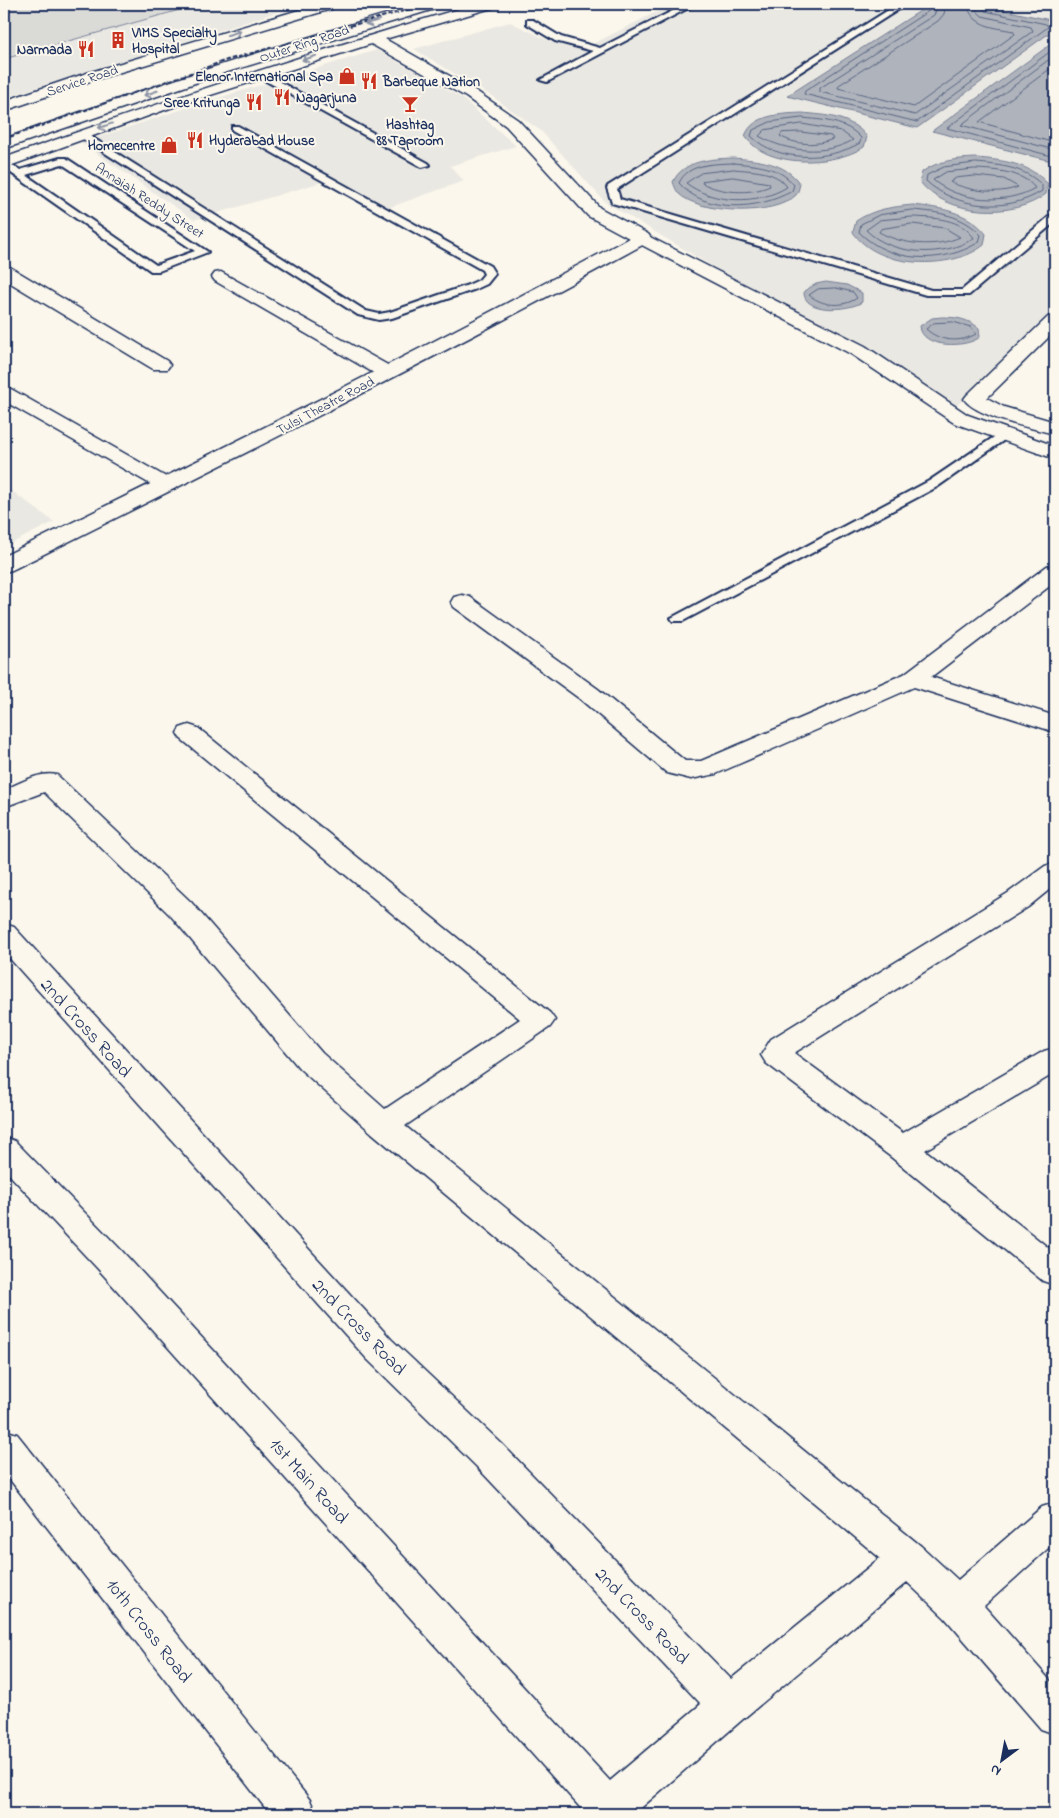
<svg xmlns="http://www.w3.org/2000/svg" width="1059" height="1818" viewBox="0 0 1059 1818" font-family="'Indie Flower',sans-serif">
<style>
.built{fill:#eae8e2}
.green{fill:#dadad7;stroke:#7a849a}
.water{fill:#afb3bb;stroke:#747e96}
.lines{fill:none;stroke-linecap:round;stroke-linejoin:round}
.shore{stroke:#566483;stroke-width:1}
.lane-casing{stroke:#1b2f5e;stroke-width:4}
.street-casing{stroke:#1b2f5e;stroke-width:3}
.secondary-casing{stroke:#1b2f5e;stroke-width:3}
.highway-casing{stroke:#1b2f5e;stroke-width:3}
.lane{fill:#fbf7ec;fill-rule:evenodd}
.street{fill:#fbf7ec;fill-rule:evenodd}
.secondary{fill:#fbf7ec;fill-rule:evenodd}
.highway{fill:#fbf7ec;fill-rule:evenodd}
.rail{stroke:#1b2f5e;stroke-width:2;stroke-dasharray:4.5 2;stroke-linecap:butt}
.oneway{stroke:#8b93a5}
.labels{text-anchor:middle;stroke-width:4;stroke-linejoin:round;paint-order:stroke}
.far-poi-label{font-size:14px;font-weight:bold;fill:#1b2f5e;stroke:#fbf7ec;text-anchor:start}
.far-street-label{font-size:14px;fill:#1b2f5e;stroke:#fbf7ec}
.near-street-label{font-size:19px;fill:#1b2f5e;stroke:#fbf7ec}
</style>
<rect width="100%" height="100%" fill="#fbf7ec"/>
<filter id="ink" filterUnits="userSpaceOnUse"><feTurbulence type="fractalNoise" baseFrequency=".02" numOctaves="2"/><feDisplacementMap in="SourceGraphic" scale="10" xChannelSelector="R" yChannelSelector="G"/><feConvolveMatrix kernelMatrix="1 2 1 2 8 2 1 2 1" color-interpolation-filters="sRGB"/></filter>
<g filter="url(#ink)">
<path class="built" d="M201 4 300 5 4 98V59Z
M672 4H1055V313L952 410 605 202 541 131 493 97 414 49 510 22 550 41 581 50Z
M377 50 463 99 516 146 450 166 464 181 382 210 322 182 194 220 81 143 195 105Z
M4 485 54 522 4 547Z"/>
<path class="green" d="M4 4H201L4 59Z"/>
<path class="water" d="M931 4H976L1055 21V29L917 128 787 96Z
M1055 41V162L932 131Z
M802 113C826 115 852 117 867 137L864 147C835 166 766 169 745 136 753 114 782 114 802 113Z
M733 158C758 160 785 162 800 184 799 188 798 193 796 195 775 217 698 214 678 193 676 190 674 185 673 182 683 160 711 159 733 158Z
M976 158C1002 160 1029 163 1048 184L1046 194C1015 219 946 216 920 182L922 172C939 160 955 159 976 158Z
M913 205C940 208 968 211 986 234L984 245C952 271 877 269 853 232L856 221C874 209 891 207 913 205Z
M826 282 847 285 862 293V302C849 311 802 314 804 291L816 284Z
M942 317C956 317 968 319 979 328L980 337C967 348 921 349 920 326L932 318Z"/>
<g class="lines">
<path class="shore" d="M932 4 930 10 805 91 804 94 917 122 1048 27 1046 24 985 11 981 4
M939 4 934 15 820 88V92L915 115 1033 31 1031 27 982 16 977 11 975 4
M946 4 944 14 938 21 839 85 838 88 914 107 1015 34 1013 31C994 27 972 27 967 4
M1055 48 947 128 1055 157
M1055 55 961 125 1055 150
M1055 65 979 122 1055 143
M802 118C823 120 846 121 861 138L860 143C829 161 778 163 751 136L753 130 770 122Z
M802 124 841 131 853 140C826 156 786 152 759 136L765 130Z
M801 132 831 136 833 139C817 146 795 145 780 136L782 133Z
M733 163C756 165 779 166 794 185L792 191C759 210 705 214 679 183 688 163 714 164 733 163Z
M976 163C1000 165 1024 167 1042 185V191C1008 213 956 209 926 181L927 175 944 167Z
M734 169C752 171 776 170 787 187 758 205 713 204 686 183L701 173Z
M975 169C995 170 1022 171 1035 188 1007 205 958 202 933 180L946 172Z
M975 176 1004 179 1018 187C998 195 969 191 950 182L956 178Z
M733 177 769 183 770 186C750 195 721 193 702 183L703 181Z
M912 210C938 212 963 215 981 235L979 242C943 265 889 263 859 232L861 224 879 215Z
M913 217C934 218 961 218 974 238 944 258 892 256 866 230L880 220Z
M912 224 945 228 960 237C936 248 902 245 879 232L881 229Z
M836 288 853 292 857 298C842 308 823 306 809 295L818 289Z
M953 322 971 327 976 334C960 343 940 342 926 329L934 323Z"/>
<g class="lane-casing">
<path id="lane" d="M686 4H696L547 82 540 80 593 51 555 41 527 24V20H533L561 37 600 48Z
M898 4H907L617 189 620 199 931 290H962L1051 215 1055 214V222L969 295H926L612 203 607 188 608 186Z
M260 71 428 163 430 165 422 167 257 76 256 74Z
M232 126H238L490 266 495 274 487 284 476 289 392 318 379 320 358 315 77 135 85 133 366 311 379 314 390 312 468 285 479 280 484 274 482 270 232 130Z
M60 158H66L208 252 159 271H151L4 168V160L20 170ZM62 164 195 251 156 265 26 175Z
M1003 431 1007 432 1009 435 1007 438 937 487 683 621H673L671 618 929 481Z"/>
</g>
<g class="street-casing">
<path id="street" d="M642 233 865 346 968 415 1055 446V459L954 423 851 354 636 242 633 238 636 234Z
M4 266 10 267 167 361 170 365 167 369H153L4 279Z
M221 272 393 368 396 372 393 376H379L215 281 212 277 215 273Z
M1055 315V331L987 398 1004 407 1055 422V434C1034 429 976 417 964 399L967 395 1048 317Z
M4 387 11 389 173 481 177 485 173 489 166 491 159 489 4 401Z
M1055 564V582L931 677 1055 716V732L914 687 716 774 691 779 667 773 580 699 454 607 451 602 454 597 462 595 470 597 598 689 685 761H701L904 674 1047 566Z
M189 725 198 728 550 1013 555 1020 550 1027 405 1126 921 1546 958 1580 1042 1507 1055 1503V1542L984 1606 1055 1686V1734L1041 1729 945 1618 907 1582 743 1719 634 1814H586L98 1269 4 1169V1137L15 1141 122 1251 610 1781 701 1704 476 1466 367 1359 4 952V924L14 927 391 1339 502 1444 731 1679 880 1558 372 1133 300 1069 171 916 44 792 4 807V790C20 783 39 771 57 775L191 902 322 1053 385 1109 520 1019 180 738 177 733 180 728Z
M1055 863V885L1028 907 794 1053 903 1133 1044 1051 1055 1048V1073L925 1150 1055 1253V1285L1043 1281 891 1157 766 1063 761 1055 771 1039 1008 893 1045 866Z
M4 1430 17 1434 310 1800 316 1814H270L4 1472Z"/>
</g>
<g class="secondary-casing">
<path id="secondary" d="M319 4H340L338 7 94 80 4 111V101L84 74Z
M476 4H497L495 7 385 39 476 91 518 120 600 208 648 234 651 238 648 242C439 357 226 463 12 570L4 572V556C214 453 423 350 629 238L588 216 506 126 466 97 371 44 173 107 4 168V158C160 102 317 50 476 4Z"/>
</g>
<g class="highway-casing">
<path id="highway" d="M421 4H443L441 7 224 73 4 149V139C142 89 281 44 421 4Z"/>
</g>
<use href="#lane" class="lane"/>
<use href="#street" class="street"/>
<use href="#secondary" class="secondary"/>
<use href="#highway" class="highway"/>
<path class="rail" d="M4 139 227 60 429 4"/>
</g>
<defs><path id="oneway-shaft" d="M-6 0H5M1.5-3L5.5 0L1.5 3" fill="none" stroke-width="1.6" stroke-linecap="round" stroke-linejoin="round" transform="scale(1.25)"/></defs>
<g class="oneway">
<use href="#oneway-shaft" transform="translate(372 22) rotate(164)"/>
<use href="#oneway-shaft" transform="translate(234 33) rotate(-17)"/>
<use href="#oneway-shaft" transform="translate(309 58) rotate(162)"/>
<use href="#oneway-shaft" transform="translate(151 93) rotate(161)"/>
<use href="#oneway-shaft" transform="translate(105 126) rotate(160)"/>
</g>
</g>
<defs>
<g id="building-bare" transform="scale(1.35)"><path d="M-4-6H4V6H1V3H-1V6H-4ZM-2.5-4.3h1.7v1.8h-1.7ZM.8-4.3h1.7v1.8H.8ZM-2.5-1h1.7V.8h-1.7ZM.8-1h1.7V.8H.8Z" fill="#c8321e" stroke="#fbf7ec" stroke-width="2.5" paint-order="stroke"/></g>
<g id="restaurant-bare" transform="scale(1.35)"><path d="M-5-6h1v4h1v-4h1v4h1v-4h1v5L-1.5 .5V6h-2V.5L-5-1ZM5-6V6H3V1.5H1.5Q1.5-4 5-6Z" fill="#c8321e" stroke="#fbf7ec" stroke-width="2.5" paint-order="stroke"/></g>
<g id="shop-bare" transform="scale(1.35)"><path d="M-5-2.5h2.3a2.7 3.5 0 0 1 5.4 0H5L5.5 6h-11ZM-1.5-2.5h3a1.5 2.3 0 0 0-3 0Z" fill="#c8321e" stroke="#fbf7ec" stroke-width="2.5" paint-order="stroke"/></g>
<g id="bar-bare" transform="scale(1.35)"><path d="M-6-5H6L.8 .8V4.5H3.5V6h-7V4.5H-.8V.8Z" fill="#c8321e" stroke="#fbf7ec" stroke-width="2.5" paint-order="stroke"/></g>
</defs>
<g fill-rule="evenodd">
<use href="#building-bare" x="118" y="40"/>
<use href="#restaurant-bare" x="86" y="49"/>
<use href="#shop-bare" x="347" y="76"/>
<use href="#restaurant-bare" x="369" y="81"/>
<use href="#restaurant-bare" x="282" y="97"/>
<use href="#restaurant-bare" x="254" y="102"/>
<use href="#bar-bare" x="410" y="104"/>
<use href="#restaurant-bare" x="195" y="140"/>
<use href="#shop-bare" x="169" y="145"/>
</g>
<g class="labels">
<g class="far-poi-label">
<text x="132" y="37">VIMS Specialty<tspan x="132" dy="16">Hospital</tspan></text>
<text x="72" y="54" text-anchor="end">Narmada</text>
<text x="333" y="81" text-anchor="end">Elenor International Spa</text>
<text x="383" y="86">Barbeque Nation</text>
<text x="296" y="102">Nagarjuna</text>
<text x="240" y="107" text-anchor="end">Sree Kritunga</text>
<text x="410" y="129" text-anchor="middle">Hashtag<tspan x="410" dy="16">88 Taproom</tspan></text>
<text x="209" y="145">Hyderabad House</text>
<text x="155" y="150" text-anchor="end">Homecentre</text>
</g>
<g class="far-street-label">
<text transform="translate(304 43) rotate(-18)" y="5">Outer Ring Road</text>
<text transform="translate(82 80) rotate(-18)" y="5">Service Road</text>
<text transform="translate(150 200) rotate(33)" y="5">Annaiah Reddy Street</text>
<text transform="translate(325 405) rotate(-28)" y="5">Tulsi Theatre Road</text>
</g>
<g class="near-street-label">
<text transform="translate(87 1027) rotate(48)" y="7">2nd Cross Road</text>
<text transform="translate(360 1326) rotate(46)" y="7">2nd Cross Road</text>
<text transform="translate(310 1480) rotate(48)" y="7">1st Main Road</text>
<text transform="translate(643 1615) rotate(46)" y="7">2nd Cross Road</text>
<text transform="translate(150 1630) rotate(52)" y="7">10th Cross Road</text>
</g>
</g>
<rect width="1059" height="1818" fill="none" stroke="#fbf7ec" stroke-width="20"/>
<rect x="10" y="10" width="1039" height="1798" fill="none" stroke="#1b2f5e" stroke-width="2" filter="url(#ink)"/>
<g transform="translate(1002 1760) rotate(212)" stroke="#fbf7ec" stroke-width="4" paint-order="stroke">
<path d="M0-4L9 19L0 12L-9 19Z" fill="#1b2f5e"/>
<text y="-8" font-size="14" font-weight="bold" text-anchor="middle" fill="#1b2f5e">N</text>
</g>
</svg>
